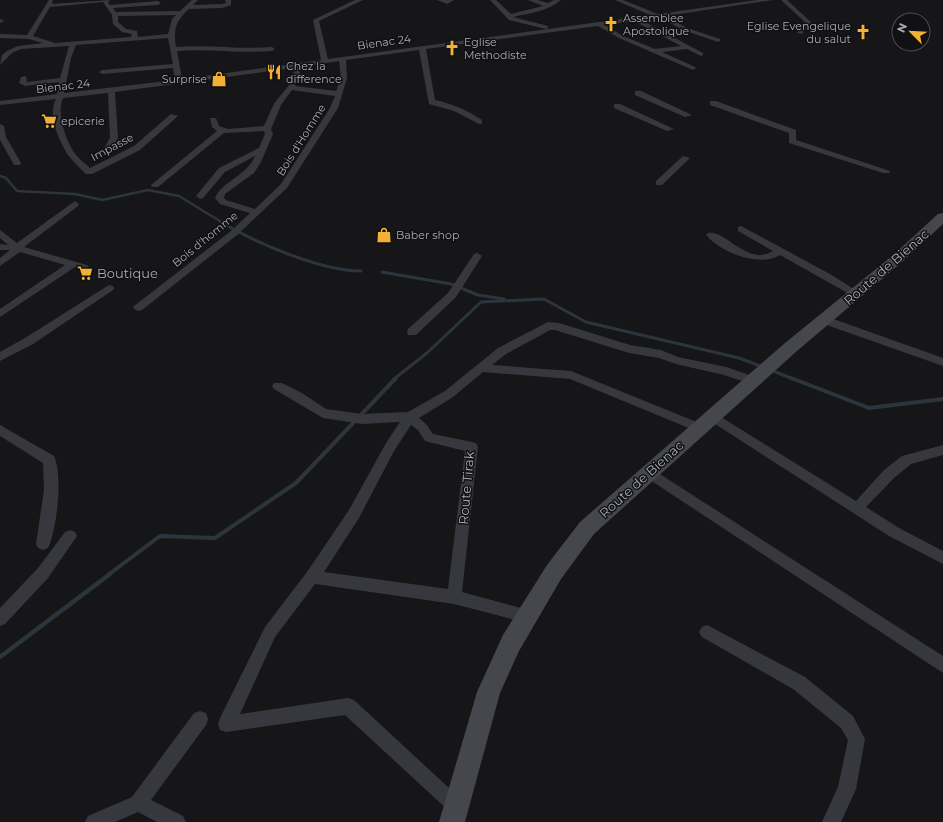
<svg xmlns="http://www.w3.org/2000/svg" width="943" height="822" viewBox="0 0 943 822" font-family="Montserrat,sans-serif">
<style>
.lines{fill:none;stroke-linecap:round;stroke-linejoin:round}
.stream-far3{stroke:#2c353c;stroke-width:2.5}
.stream-far2{stroke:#2c353c;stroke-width:3}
.stream-far1{stroke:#2c353c;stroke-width:4}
.stream{stroke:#2c353c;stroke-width:4.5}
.street{fill:#37383d;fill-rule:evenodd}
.secondary{fill:#45474d;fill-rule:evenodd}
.labels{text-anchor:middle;stroke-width:3;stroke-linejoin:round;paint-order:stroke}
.far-poi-label{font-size:11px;fill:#a8adb8;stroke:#111113;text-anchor:start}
.far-street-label{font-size:11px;fill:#a8adb8;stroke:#111113}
.street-label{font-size:13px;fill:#a8adb8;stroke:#111113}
.poi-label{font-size:13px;fill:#a8adb8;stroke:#111113;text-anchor:start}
</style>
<rect width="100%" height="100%" fill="#161618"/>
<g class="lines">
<path class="stream-far3" d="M0 176 6 178 17 191 75 194 102 200 148 190 179 196 223 223"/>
<path class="stream-far2" d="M221 222C256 243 321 271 361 271
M382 272 451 284 478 295 504 299
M771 370 793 379
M394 379 427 353 481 302 544 299 586 322 739 358 763 367"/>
<path class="stream-far1" d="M791 378 869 408 943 399
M108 575 160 536 215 538 296 483 396 378"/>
<path class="stream" d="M0 657 110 574"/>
<path class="street" d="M49 0H53L52 4 110 0 108 2 110 5 158 1 161 3 158 5 113 8 116 12 180 11 192 0H198L193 5 222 4 226 3 225 0H231V5L222 8 189 9C176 21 173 28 176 47 208 44 240 50 272 47L275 49 272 51C240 54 209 48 177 51L182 79 321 60 313 20 355 0H363L319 21 328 59 650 15 615 0H623L658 14 757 0H773L666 16 687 28 720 39V41L718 42 683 30 659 17 641 20 703 53V55L701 56 687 49 662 52 695 67 696 68 693 70 619 38 598 26 426 49 435 100C453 104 467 110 482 120V124H479L454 111 429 104 419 50 346 60 347 78 338 108 287 188 237 235 142 310 138 311 133 308 134 306 231 231 250 213 220 204 215 198C222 181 246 177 255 156L225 172 203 198 200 199 196 196 219 168 259 148 265 134 264 131 224 133 158 187H152L151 185 217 131 212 127 210 118H216L219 126 228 129 264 126C267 120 270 112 273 106 280 93 297 83 293 68L115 92 118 138 111 150H108L104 148 110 138 108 93 63 98C56 113 66 142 76 155 80 160 86 164 90 168L134 146 171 114 178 116 140 150 92 174H86C80 168 73 162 68 155 59 141 47 115 56 99L0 105V101L57 94 59 82 25 86 19 83 21 77 26 76 27 82 60 78 69 46 21 49 12 53 0 65 2 55 7 51 18 46 43 43 29 39 0 38V34L27 35ZM103 2 112 15 113 24 122 32 132 34 131 37 55 43 33 36 50 7ZM176 15 172 19 168 34 138 37 137 31 126 29 118 22V16ZM634 21 681 46 655 49 623 36 605 25ZM168 38 173 64 102 70 99 72 102 74 173 68 175 80 64 93 71 58 76 45ZM339 61 341 78 336 91 295 86 300 77V67ZM292 90 335 96 330 108 281 184 255 209 226 200 224 198 225 194 254 173 261 162 273 134 271 129 281 105Z
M437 0H454L447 4Z
M490 0H496L511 14 543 6 528 0H537L548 3 554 0H561C548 11 531 13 513 17L548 26V28L546 29 509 20Z
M781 0H787L811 22 802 34 797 33 805 22Z
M0 19 3 20 4 21 0 23Z
M635 91H641L692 115 685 117 635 95Z
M710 101H716L796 130V140L890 171 889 173H883L789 143V133L710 105Z
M614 104H620L674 129 667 131 614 108Z
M0 124 4 126 6 137 21 163 20 165H14L0 140Z
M683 156 690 158 662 185H656V181Z
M75 201 79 204 78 206 24 247 87 265 89 267 84 270 75 267 0 317V309L65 265 20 252 0 266V258L10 250H0V244L8 245 0 238V230L17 243Z
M741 226 830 274 860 293 855 296 851 295 780 255C760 268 720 252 706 235L708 233C725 229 748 267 773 251L738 231V227Z
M477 253 482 256 456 297 416 335H408L407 332 408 329 448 293 474 254Z
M109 285 113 286 114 288 113 290 33 344 0 361V352L25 338Z
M825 316 943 358V366L821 323 820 320Z
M548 322 559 323 630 345 661 350 678 357 726 367 758 378 760 381 758 384 754 385 724 375 676 364 659 358 629 353 555 330H550L506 354 492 365 571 371 704 425 706 428 704 431H696L570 379 483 372 453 397 419 418 426 424 433 434 472 442 476 443 478 447 462 592 532 611 535 616 532 621 527 623 454 604 315 584 275 637 240 714 348 698 354 700 462 800 465 806 462 812 456 815 450 812 345 715 226 732 220 730 218 724 220 718 265 627 307 572 349 510 386 443 400 422 362 424 323 418 274 389 272 386 274 383H282L302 393 326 409 362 414 408 412 445 391 498 348ZM411 425 418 430 425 441 465 451 448 589 324 572 359 518 394 451Z
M713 412 856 501 884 470 902 456 943 445V455L911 464 894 478 866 507 899 528 943 551V564L889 536 709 420 707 417 709 414Z
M0 425 54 456C63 475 57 530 48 548L43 550 38 548 36 544 44 490 43 463 0 436Z
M649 467 943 656V673L644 476 643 472 644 468Z
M70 530 75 532 77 536 48 578 5 624 0 626V608L38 568 65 532Z
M707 625 805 677 853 716 865 739 856 789 841 822H822L838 787 848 740 841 728 793 689 702 637 699 632 702 627Z
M200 711 206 713 208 719 206 725 151 800 183 816 186 822H157L138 812 115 822H85L88 816 132 797 194 713Z"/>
<path class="secondary" d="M943 213V224L902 262 797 351 594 534 561 579 519 651 500 693 465 822H439L477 692 503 635 547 565 580 522 785 343 892 256 938 214Z"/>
</g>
<defs>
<g id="church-bare" transform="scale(1.2)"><path d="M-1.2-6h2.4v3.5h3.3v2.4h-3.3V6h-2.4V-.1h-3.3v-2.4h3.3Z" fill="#f2b134" stroke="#111113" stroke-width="2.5" paint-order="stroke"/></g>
<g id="restaurant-bare" transform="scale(1.2)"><path d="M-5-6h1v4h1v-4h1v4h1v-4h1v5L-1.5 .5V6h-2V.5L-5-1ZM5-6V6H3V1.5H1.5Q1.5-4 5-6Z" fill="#f2b134" stroke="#111113" stroke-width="2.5" paint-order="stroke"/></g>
<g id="shop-bare" transform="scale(1.2)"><path d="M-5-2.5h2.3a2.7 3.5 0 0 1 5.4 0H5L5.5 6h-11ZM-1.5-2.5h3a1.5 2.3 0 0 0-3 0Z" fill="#f2b134" stroke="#111113" stroke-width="2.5" paint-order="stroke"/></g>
<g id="supermarket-bare" transform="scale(1.2)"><path d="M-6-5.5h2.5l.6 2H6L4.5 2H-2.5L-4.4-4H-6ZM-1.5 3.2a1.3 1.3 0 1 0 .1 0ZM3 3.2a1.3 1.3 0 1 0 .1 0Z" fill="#f2b134" stroke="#111113" stroke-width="2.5" paint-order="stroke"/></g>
</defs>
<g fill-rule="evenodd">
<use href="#church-bare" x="611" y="24"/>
<use href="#church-bare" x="863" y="32"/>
<use href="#church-bare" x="452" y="48"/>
<use href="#restaurant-bare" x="274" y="72"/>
<use href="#shop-bare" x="219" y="79"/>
<use href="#supermarket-bare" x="49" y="121"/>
<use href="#shop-bare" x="384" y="235"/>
<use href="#supermarket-bare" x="85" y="273"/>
</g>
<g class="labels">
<g class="far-poi-label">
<text x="623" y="22">Assemblee<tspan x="623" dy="13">Apostolique</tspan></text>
<text x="851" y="30" text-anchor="end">Eglise Evengelique<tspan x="851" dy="13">du salut</tspan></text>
<text x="464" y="46">Eglise<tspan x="464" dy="13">Methodiste</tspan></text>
<text x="286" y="70">Chez la<tspan x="286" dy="13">difference</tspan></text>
<text x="207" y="83" text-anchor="end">Surprise</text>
<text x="61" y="125">epicerie</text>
<text x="396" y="239">Baber shop</text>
</g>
<g class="far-street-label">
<text transform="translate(384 42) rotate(-8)" y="4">Bienac 24</text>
<text transform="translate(63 86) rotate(-7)" y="4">Bienac 24</text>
<text transform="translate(301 140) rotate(-58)" y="4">Bois d'Homme</text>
<text transform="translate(112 147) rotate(-28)" y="4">Impasse</text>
<text transform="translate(205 239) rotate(-39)" y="4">Bois d'homme</text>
</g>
<g class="street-label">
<text transform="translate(886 267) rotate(-41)" y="5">Route de Bienac</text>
<text transform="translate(641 479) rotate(-42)" y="5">Route de Bienac</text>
<text transform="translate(466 488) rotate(-85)" y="5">Route Tirak</text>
</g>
<g class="poi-label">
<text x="97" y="278">Boutique</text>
</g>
</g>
<g transform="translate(911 32) rotate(294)"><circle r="19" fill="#111113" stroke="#4d4f55"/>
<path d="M0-3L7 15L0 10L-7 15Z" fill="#f2b134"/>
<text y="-6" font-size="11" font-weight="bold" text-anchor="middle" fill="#a8adb8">N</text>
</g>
</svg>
